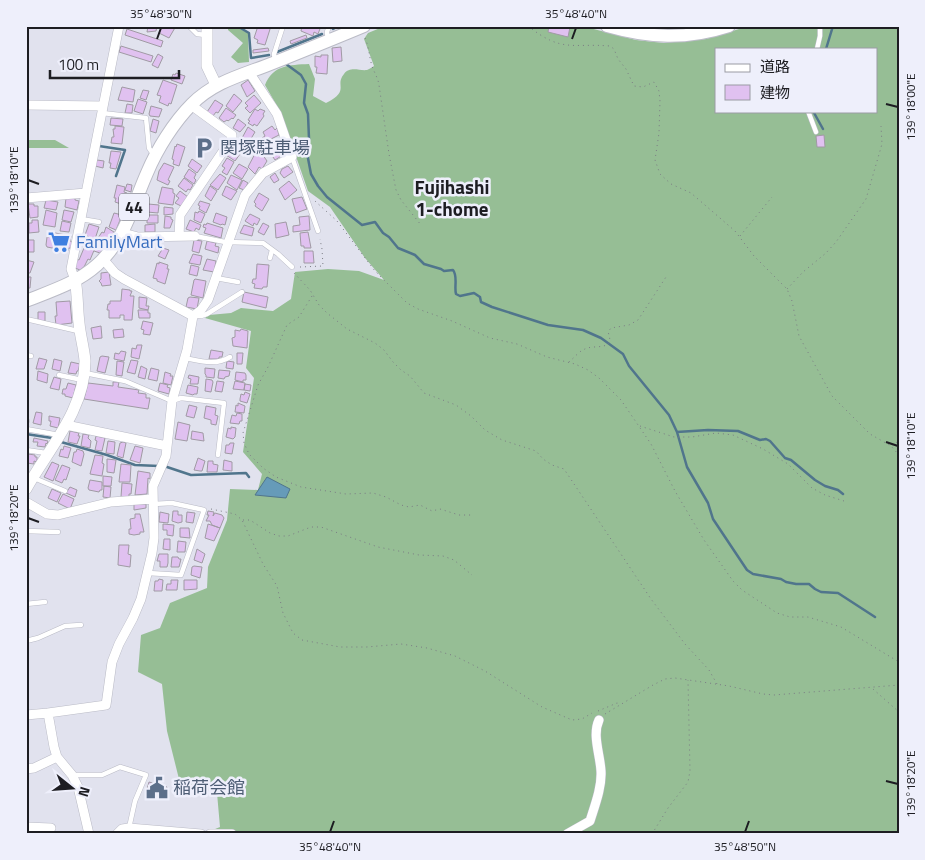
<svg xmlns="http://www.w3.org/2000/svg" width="925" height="860" viewBox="0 0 925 860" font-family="'Titillium Web','Noto Sans JP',sans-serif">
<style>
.forest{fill:#96be95;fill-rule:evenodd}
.water{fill:#669bb9;stroke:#50758c}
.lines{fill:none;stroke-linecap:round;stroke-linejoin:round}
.stream{stroke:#50758c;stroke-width:2.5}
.building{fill:#e0c1f0;stroke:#a09aa4}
.lane-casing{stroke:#babbc6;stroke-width:5.5}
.street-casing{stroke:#babbc6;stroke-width:10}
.secondary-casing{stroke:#babbc6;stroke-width:12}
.primary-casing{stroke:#babbc6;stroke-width:14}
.path{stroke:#7b7c84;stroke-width:1;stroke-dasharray:1 4;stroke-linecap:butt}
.lane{stroke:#fff;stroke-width:4.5}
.street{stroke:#fff;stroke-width:9}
.secondary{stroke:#fff;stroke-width:11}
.primary{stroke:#fff;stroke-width:12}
.ticks{fill:none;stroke:#1d1d22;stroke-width:2}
.labels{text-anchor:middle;stroke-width:5;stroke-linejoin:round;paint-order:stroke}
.shield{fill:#eeeffb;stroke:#5c5c63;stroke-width:1}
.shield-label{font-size:16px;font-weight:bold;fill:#1d1d22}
.service-label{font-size:18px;fill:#4e5e75;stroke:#eeeffb;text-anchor:start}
.shop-label{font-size:18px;fill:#366cbe;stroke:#eeeffb;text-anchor:start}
.neighbourhood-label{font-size:19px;font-weight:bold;fill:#1d1d22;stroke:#eeeffb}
.neatline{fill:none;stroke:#1d1d22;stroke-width:2}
.ticks-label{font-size:12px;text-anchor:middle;fill:#1d1d22}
</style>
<rect width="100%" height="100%" fill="#e1e2ee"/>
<path class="forest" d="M228 26H234L248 33 249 62 238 63 231 57 243 43 228 30Z
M385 26H582L636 40 664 43 706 39 749 26H899V834H203L220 827 217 793 180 783 167 731 162 684 138 672 141 635 160 628 170 603 207 588 208 567 227 520 230 489 258 490 262 474 243 452 254 378 246 368 251 331 205 318 209 315 231 313 241 308 273 311 291 299 295 272 328 269 359 271 384 280 365 258 330 207 308 191 281 113 265 85C273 65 289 65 309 64L315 79 313 96 326 103C351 90 334 86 344 74 350 66 359 71 367 70 370 69 372 67 374 66L364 39 368 33ZM716 49H876V111H716Z
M26 140H55L69 148H26Z"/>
<path class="water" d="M267 477 290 489 286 498 255 495Z"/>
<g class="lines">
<path class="stream" d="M237 26 249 33 251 58 269 55
M333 29 339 26
M826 49 833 26
M277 52 322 34
M286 64 301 75 306 84 304 103 308 114 309 139 307 153 311 174 318 186 327 197 362 225 375 222 383 233 389 237 398 248 415 255 424 264 441 269 444 271 453 270C458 276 454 287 456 294L460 296 474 293 480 297 481 302 492 307 548 325 583 330 601 338 623 354 629 366 669 415 677 432 687 467 708 503 713 519 747 570 753 574 781 579 786 582 796 584H809L815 589 821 592 838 593 875 617
M813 111 823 129
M99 146 125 150 116 176
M677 432 708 430 738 431 760 440 766 439 770 441 785 458 791 460 815 480 825 486 838 490 843 494
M26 434 52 438
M61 442 107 455 135 465 159 466
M167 467 191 475 246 473 249 477"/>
</g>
<path class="building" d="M148 26H157L156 31 147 32Z
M162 26H176L169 38 159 33Z
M258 26H271L265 45 257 43 258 40 254 38Z
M302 26H321L318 34 314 32 313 36 301 31Z
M549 26 570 27 568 37 548 32Z
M127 29 163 41 161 47 125 35Z
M306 35 307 38 291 44 290 41Z
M121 46 153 56 151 62 119 52Z
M341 47 342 61 333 62 332 48Z
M268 48 269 51 253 53V50Z
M158 54 163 57 158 68 152 65Z
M321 55H328L327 74 316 73 317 67H315V56L321 57Z
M176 73 185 76 182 84 171 80 173 74 175 75Z
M163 80 177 85 171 104 169 103 168 106 159 102 161 96 157 95Z
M248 80 255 91 247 97 241 85Z
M122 87 135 90 133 102 118 100Z
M143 90 149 91 146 100 140 98Z
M234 94 242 101 233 112 226 106Z
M254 95 261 103 250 113 245 108 248 106 245 103Z
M138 99 147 102 143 114 134 111Z
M215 100 223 105 218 113 216 112 213 116 207 112Z
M127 104 133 105 132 113H125Z
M151 106 162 109 159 117 150 116 149 114Z
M226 108 236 115 233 119 232 118 228 121 227 120 224 122 219 118Z
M255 109 258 111 260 109 265 111 263 114 264 116 257 126 254 124 253 126 248 123 250 121 248 120Z
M111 118 123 119 122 126 110 125Z
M153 119 159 121 156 133 150 131Z
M238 119 246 125 240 132 233 128Z
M115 126 124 127 122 144 111 143 112 137H114L113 129H115Z
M272 126 275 130 277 128 279 135 265 142 262 138 265 136 263 132Z
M248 127 255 132 249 142 242 138Z
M824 135 825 147H817L816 136Z
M240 143 245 147 235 161 226 155 231 148 233 149 236 145 238 147Z
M282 143 286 153 275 160 269 151Z
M177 144 185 147 179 166 173 164 174 160 172 159 175 146 176 147Z
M258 148 267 161 262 169 259 167 255 174 248 167Z
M111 151 121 152 116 169 110 168 111 163H109Z
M227 158 234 162 227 175 222 172 225 168 222 166Z
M192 159 202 166 197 173 188 166Z
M97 160 104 161 103 168 95 166Z
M164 163 174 167 168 180 170 181 168 185 157 180 159 171Z
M239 164 248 169 242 179 233 173Z
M288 166 293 172 284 178 280 173 282 169Z
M189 169 196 174 194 178 196 180 194 184 184 177Z
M275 173 279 180 274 183 270 177Z
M220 174 226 178 218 190 210 185Z
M231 175 242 180 237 190 227 183Z
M184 178 193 185 190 190 188 189 186 192 178 186Z
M243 180 248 183 244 190 239 188Z
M289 181 297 190 285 200 279 189Z
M127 184 132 185 131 192 125 190Z
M117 185 125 187 124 192 127 193 124 205 115 202 116 198H114Z
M210 186 217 191 211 201 205 196Z
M226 186 237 191 231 200 222 195Z
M162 187 173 189V193L175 194 173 205 158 203Z
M180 191 188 197 181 206 175 203 179 198 176 196Z
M259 193 269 199 262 211 255 206 256 204 254 202Z
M302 197 307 209 296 213 292 199Z
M66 198H75V200L79 201 77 210 65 207Z
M46 200 58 202 56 210 44 208Z
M200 201 210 204 206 213 199 209 200 206 198 205Z
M28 204H34V206H38V217L30 218Z
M148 204 159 205 158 213 147 212Z
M164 207 173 208V214L164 215Z
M46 210 57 213 55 227 43 225Z
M64 210 74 212 71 222 62 220Z
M199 211 205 214 201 223 194 220 195 212 198 213Z
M114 213 122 215 116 230 109 227Z
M216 213 227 217 225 225 222 224 221 225 213 222Z
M250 214 260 219 257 225 254 223 253 226 245 221Z
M147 215H158V223H147Z
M165 216 171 217V219L173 220 170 228H164Z
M309 216 310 230 293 232V226L300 225 299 217Z
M32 220H38L39 232 29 233V223H32Z
M190 220 201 225 199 230 196 228 194 232 186 229Z
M62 221 71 223 69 232 60 231Z
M286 222 289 235 276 238 275 224Z
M207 223 223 228 221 238 204 233 206 228 203 227 204 224 206 225Z
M263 223 269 226 264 235 258 232Z
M89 224 99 227 95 239H87L88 236 85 235Z
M155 224V232H145V225Z
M244 225 254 228 252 236 240 233Z
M106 227 114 232 106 245 98 238 102 232 104 233Z
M50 232 71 236 70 241 73 242 72 248H69L68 251 47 247 46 245 47 237H49Z
M308 232 311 248H304V246H301L300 233Z
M26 240H34V252H27Z
M194 240 202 241 199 253 192 251Z
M207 241 216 243 215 246 219 247 218 253 205 249Z
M89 242 96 245 95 248 90 260 88 259 84 267 80 270 75 268 76 259 79 260 84 248 86 249Z
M96 245 104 249 100 253 94 251Z
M163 248 169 250 165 259 158 256Z
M304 251H313L314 263H304Z
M193 254 202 256 200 265 189 263Z
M207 259 216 261 214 272 203 270Z
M26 260 34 262 30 273H26Z
M159 262 168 265 167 269H169L165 284 157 281V279L153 278 157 263 159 264Z
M257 264 269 265 267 287H263L262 289 254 288 255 284 252 283 253 279H256Z
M191 265 199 267 197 276 189 274Z
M109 272 111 285 102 286 101 283 99 281 101 279V273Z
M26 277H31L30 288H27V289Z
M195 279 206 281 203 298 191 295 194 280Z
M122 289 130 290V291H132L130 296H134L132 320H124V315H120V318H109V310H107L108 304H110V301H121Z
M244 292 268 297 266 308 242 302Z
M139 297 147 298 146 306H149L148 310 139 308Z
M190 297 199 298 197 309 186 307 188 298Z
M70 301 72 323 56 325 55 316H57L56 302Z
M138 310H148V313H150V318H139Z
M38 312H45V321H38Z
M143 321 153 323 150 335 143 334 144 330 141 329Z
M101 326 102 338 93 339 91 328Z
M123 329 124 337 114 338 113 330Z
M241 329 248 331 247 348 233 346 232 338 235 337V330L240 331Z
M137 345H142L139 359 131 357 132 348 136 349Z
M211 350 223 352 222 357H219V359H209Z
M121 351 126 352 124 361 114 359 115 353 119 354Z
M237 353H243L242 364H237Z
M102 356 109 357 105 373 97 371 100 357Z
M39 358 47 360 44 369H36Z
M54 359 62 361 60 371 52 369Z
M131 360 138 361 135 374 127 372Z
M117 361 124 362 122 376 116 375Z
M227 361 234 362 233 369 226 368Z
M71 362 80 364 78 371H77L76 374 68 373Z
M141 366 147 369 145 379 138 377Z
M151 368 159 370 157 381 148 379Z
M205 368 215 369 214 378 206 377V375L205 374Z
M219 370 230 371 229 376 225 377 224 379 218 378Z
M38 371 48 374 47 383 37 380Z
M165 372 171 374 170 376H173L171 385 163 383Z
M236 372 245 373 246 375V380H243V382L235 380Z
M189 375 199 377 198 384H190L191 379 188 378Z
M54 377 61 379 59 390 50 388Z
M206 379 212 380 213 382 211 392 205 391Z
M217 381 224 382 222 392 215 391Z
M235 381 245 383 244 390 233 389Z
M113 382H119L118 387 139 390 138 393 146 394V398H150L148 409 84 399 88 383 113 386Z
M68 383 76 385 73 398 65 396V394H62L63 389H66Z
M160 383 168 385 167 387 170 388 169 394 158 391Z
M245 384 251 385 250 391 244 390Z
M188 385 198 387 197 394H194L193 395 186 393Z
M245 392 250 394 247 403 240 401V399L241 394 244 395Z
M238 403 245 406 244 413 235 412 236 405 238 406Z
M189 405 197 407 194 418 186 416Z
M206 406 216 408 215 415 218 416 216 425 211 424V420L204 418Z
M36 412 42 413 41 425 33 423Z
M237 413 242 414V421H240L239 424 230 423 232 415 236 416Z
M49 416 60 418 58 428 50 426 51 421H49Z
M178 422 190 425 187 441 175 439Z
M231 427 236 428 235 437 233 439 226 437 228 428 231 429Z
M70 431 79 433 78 436H80L77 444 68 442Z
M192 431 203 433 204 441 191 439Z
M83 434 89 435 88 438 91 441 90 448 81 446Z
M96 436 105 438 102 451 95 450 97 441 95 440Z
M34 438 48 441 47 444 46 443 45 447 37 446 38 442H33Z
M108 441 115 442 114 454 106 453Z
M123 442 126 443 123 458 117 456 120 443Z
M230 443H234L232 454 225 453 226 445H229Z
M64 446 71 448 68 458 59 456 61 449 63 450Z
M135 446 143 448 140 463 130 460Z
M77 449 83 451 84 454 81 466 72 462 74 452H76Z
M28 454 35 455V457H37V462L34 461V464L27 463Z
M95 455 103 456 102 463 104 464 102 476 90 474Z
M198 458 205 461 202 471H200L194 470Z
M107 459 116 460 114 473 107 472Z
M224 460 232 462V471L223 470Z
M208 461H213V464L218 465 217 472H207Z
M52 462 59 465 53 481 44 477Z
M121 464 131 465 130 482H119Z
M62 465 70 468 66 480 64 479 62 483 55 480Z
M138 471 150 473V479L148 478 147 494 135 495Z
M103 476 112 477 111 486H103Z
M90 480 102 482V490H100L99 492 89 490 88 488Z
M122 483 132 484 131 494H129V497H121Z
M104 486 111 487 110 498 103 497Z
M70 487 77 490 75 497 66 493Z
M52 489 61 493 57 502 48 498Z
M63 494 74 499 70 509 58 503Z
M134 504H146V508L134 510Z
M173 511H178V515H182V522L178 523 172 521Z
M208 511 214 512 213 516 215 513 222 515 224 518 220 528 212 525 210 521H206L209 515H207Z
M160 512 169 514 168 523 159 522Z
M187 512 195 513 193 523 186 522Z
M135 514H140L144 532H140V534L134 535 129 534V529H131L130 519 135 518Z
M163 524 174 525 173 536 167 535V530H163Z
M208 524 220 528 214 541 205 538Z
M180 528H189L190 538 180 537Z
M164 539H170V550L163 549Z
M178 541 186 542 185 552H177Z
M119 545H129L128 554 131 555 130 567 118 565Z
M197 549 205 554 202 563 194 560Z
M159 554H168V563L167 567H160V561H157Z
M172 557H178L179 559H181L179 567H171Z
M194 566 202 567 200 578 191 575 192 567Z
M159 579 163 580 162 591H154L155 581H158Z
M171 580H178L177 590H166L167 584H171Z
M184 580H197V589L184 590Z
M149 782 167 787 164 795 147 789Z"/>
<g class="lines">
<g class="lane-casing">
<path id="lane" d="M189 26 197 34 206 35
M328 40 327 32 329 26
M817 49 820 36V26
M275 61 274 54 283 26
M808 111 816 132
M102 113 146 118 149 148 151 151 155 153
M292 157 318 231
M81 219 99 222
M195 236 225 242 263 243 278 254 292 267
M270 258 272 250
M216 278 238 282
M196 316H201L207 314 242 292
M26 319 78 331
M26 355 31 356
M185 358C200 361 216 366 230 357
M85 373 125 381 172 401 181 398 224 403 218 455
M59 375 82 380
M26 423 27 421
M26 429 59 435
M26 450 46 453
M34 478 65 491
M26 531 58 532
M148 573 181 575 204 510 172 503 153 504
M26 604 45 602
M26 641 38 638 65 626 81 625
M72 775H102L120 767 146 775 135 801 129 828"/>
</g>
<g class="street-casing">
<path id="street" d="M26 105 103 106
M26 198 86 193
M123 233 138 237 195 236
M179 236 180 215 232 138V135L191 105
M103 259 115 273 124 279 193 316
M75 280 71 269 119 26
M66 425 167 446
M26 502 47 514 58 515 111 502 152 499
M48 713 54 747 57 757 72 775 78 787 89 834
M26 715 48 713 106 705 112 662 119 644 133 618 141 599 152 553 154 538 153 486 166 456 172 401 187 350 193 316 201 310 208 300 245 195 263 173 292 157 277 114 249 72
M26 769 34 768 57 757
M26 827 51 828
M117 834 122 829 129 828 201 834
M210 834H232
M567 834 590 821C595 805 602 787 601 771 600 754 592 735 599 720"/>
</g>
<g class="secondary-casing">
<path id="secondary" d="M207 26V66L216 85
M26 489C49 448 85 410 85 361 84 348 80 335 79 323 77 308 78 294 75 280"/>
</g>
<g class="primary-casing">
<path id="primary" d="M607 26C649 38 686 40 729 26
M26 301C51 291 77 283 97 265 125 240 132 207 147 173 157 149 174 122 192 104 215 81 243 75 273 63 303 51 333 39 364 26"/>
</g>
<path class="path" d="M528 26C562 53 572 43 610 46L614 49 618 59 626 69 634 86 643 87 654 82 659 91 660 101 659 133 655 160 660 174 671 184 691 193 735 231 754 256 787 289 792 301 799 336 832 396 870 434 891 446 899 455
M365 38C369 47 369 56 372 66 374 72 378 78 379 85L389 154 396 190 401 200 421 225
M315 201 337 221 375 271 407 303 418 309 452 321 490 338 517 344 547 357 575 364 588 370 599 378 621 400 651 444 675 491 704 540 733 581 742 590 777 613 790 617H808L841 627 899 662
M740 236 772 197
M300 267 323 266 322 249 320 239
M294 273 310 290 319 305 327 313 347 329 375 343 384 350 393 362 401 370 410 376 424 393 456 405 471 416 485 430 502 440 536 451 543 459 552 465 564 469 651 599 685 644 709 670 717 684
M787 289 803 272 826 253 836 242 866 199 882 144 881 126
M312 296 299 317 287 325 268 367 258 385 243 433 244 443 249 454 263 468 276 477 301 487 346 494 373 493 386 497 401 505 409 507 420 505 432 511 440 509 459 515H472
M569 362C574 358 579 351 585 349 594 344 616 352 608 332L611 328 629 325 638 320 666 277
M640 426 674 437H692L716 433 733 435 763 449 788 464 812 488 825 495 844 501
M892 445 899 441
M211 509 235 514 242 520 263 564 277 586 283 613 293 633 302 640 340 647H367L401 644 427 648 455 656 485 671 542 707 572 720 582 719 592 713
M243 520H250L270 533 279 536H288L311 527H321L378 547 419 555 443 556 454 560 472 575
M873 689 899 712
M598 711 617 703 621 704
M605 714 653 685 665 679 675 678 729 686 763 694 774 695 899 685
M652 834 668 808 688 782 690 771 688 680"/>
<use href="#lane" class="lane"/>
<use href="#street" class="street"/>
<use href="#secondary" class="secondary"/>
<use href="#primary" class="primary"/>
</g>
<path class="ticks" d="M157 39 161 28M572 39 576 28M886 104 898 107M28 180 39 184M886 442 898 446M28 518 39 522M886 781 898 784M330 832 334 821M745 832 749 821"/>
<defs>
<g id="parking-bare" transform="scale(1.725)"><path d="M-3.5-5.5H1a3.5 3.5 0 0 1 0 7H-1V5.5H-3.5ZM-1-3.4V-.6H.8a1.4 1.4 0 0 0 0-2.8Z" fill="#5c6f8a" stroke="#eeeffb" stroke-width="2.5" paint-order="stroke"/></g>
<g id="supermarket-bare" transform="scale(1.725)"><path d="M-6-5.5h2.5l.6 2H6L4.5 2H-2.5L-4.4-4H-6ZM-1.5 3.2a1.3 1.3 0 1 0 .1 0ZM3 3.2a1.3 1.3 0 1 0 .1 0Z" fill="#3f7fe0" stroke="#eeeffb" stroke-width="2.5" paint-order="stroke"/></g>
<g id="civic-bare" transform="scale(1.725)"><path d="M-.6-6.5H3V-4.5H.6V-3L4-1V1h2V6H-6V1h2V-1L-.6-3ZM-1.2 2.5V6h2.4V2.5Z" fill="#5c6f8a" stroke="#eeeffb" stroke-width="2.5" paint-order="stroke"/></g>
</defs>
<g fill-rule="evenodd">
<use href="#parking-bare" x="204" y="148"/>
<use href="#supermarket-bare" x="59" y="242"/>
<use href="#civic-bare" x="157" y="788"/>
</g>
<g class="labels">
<rect class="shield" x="119" y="193.5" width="30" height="27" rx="4"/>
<g class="shield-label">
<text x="134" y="213">44</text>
</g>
<g class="service-label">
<text x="220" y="154">関塚駐車場</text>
<text x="173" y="794">稲荷会館</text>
</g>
<g class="shop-label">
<text x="76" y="248">FamilyMart</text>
</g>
<g class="neighbourhood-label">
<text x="452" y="194">Fujihashi<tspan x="452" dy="22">1-chome</tspan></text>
</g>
</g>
<rect width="925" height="860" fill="none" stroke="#eeeffb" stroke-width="55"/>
<rect x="715" y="48" width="162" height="65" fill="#eeeffb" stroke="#9a9ba4"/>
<rect x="725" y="64" width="25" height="8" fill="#ffffff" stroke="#9a9ba4"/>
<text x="760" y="72" font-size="15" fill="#1d1d22">道路</text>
<rect x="725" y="85" width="25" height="15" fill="#e0c1f0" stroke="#9a9ba4"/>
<text x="760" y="98" font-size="15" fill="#1d1d22">建物</text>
<g transform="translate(72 788) rotate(107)" stroke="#eeeffb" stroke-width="4" paint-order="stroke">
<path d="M0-4L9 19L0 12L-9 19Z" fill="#1d1d22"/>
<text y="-8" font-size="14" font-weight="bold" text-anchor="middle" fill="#1d1d22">N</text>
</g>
<path d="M50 70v8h129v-8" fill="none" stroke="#1d1d22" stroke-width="2.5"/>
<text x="58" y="70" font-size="15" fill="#1d1d22" stroke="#eeeffb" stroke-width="4" paint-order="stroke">100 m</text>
<rect x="28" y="28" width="870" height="804" class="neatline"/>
<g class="ticks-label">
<text x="161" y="18">35°48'30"N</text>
<text x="576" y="18">35°48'40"N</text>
<text transform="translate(911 107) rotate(-90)" y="4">139°18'00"E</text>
<text transform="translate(14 180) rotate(-90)" y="4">139°18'10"E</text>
<text transform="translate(911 446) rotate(-90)" y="4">139°18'10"E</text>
<text transform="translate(14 518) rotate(-90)" y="4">139°18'20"E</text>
<text transform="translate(911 784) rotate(-90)" y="4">139°18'20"E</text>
<text x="330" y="851">35°48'40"N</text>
<text x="745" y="851">35°48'50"N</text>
</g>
</svg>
